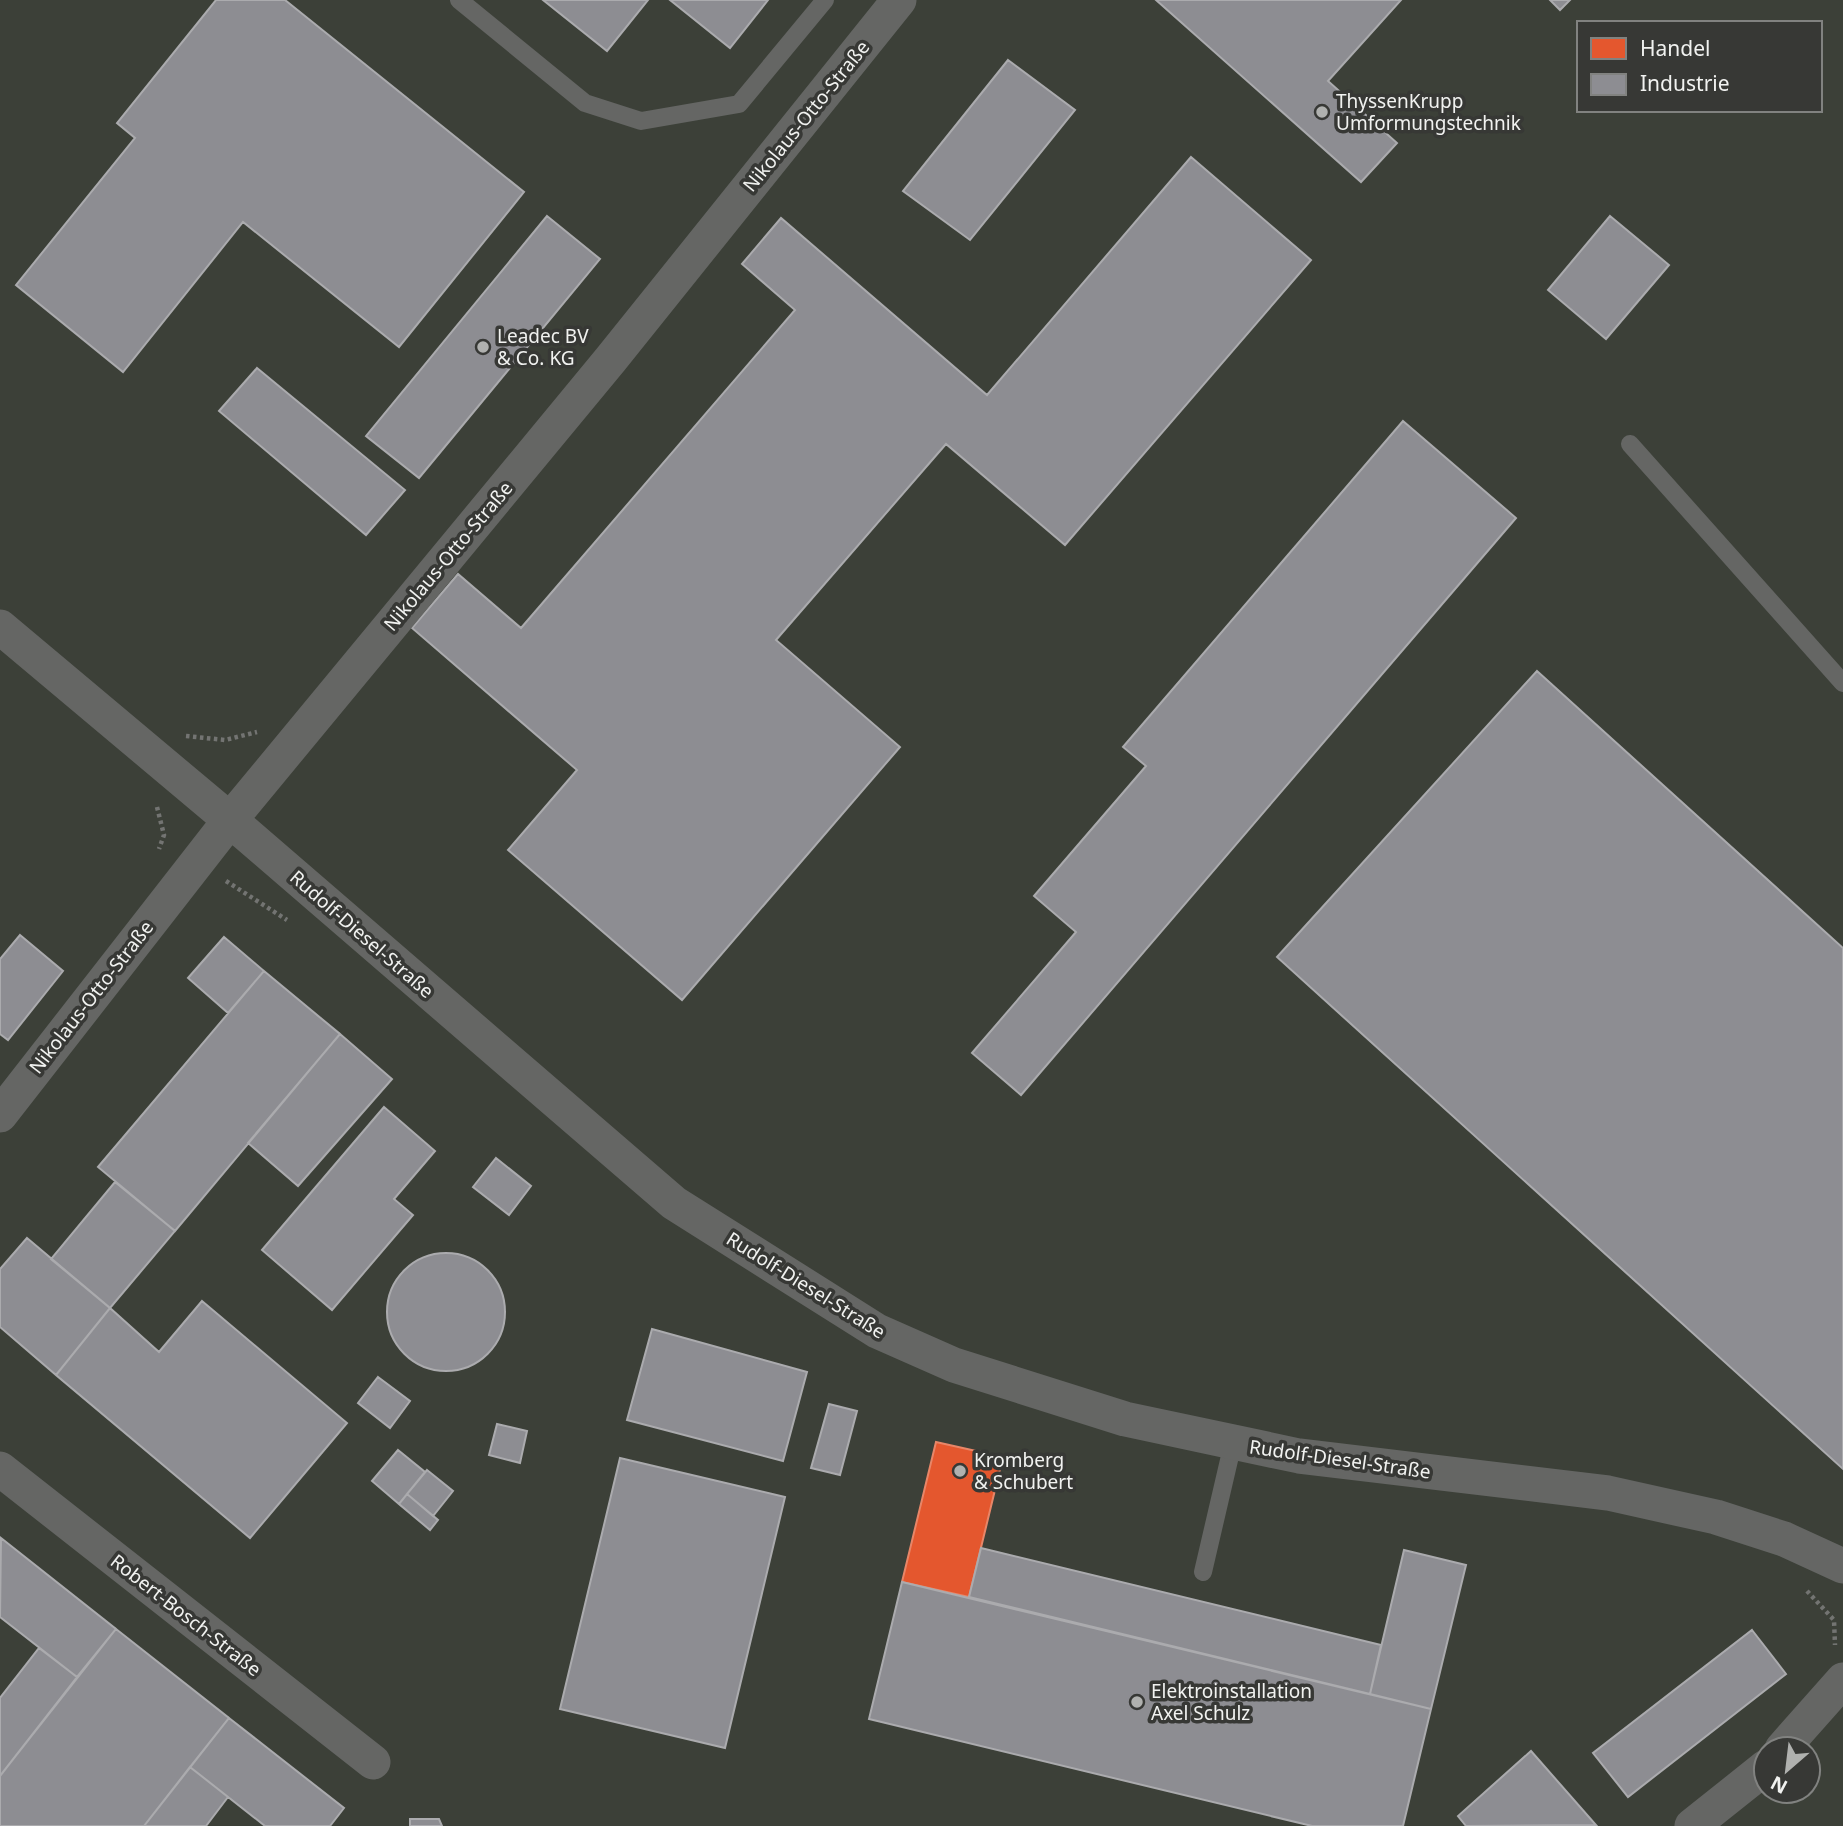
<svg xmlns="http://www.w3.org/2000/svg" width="1843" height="1826" viewBox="0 0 1843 1826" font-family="'Noto Sans',sans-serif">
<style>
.built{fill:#3c4038;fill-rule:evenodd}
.shops{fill:#e4572e;stroke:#e88668;stroke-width:2}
.industry{fill:#8d8d92;stroke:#ababae;stroke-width:2}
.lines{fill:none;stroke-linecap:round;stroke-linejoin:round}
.path{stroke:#737472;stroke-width:4.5;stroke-dasharray:3.5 3.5;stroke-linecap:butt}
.lane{stroke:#656664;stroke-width:18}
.street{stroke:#656664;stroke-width:35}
.poi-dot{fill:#b0b1af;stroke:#373835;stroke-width:2.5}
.labels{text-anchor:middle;stroke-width:7;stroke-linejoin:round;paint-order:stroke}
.poi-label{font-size:19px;fill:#f1f2f0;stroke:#373835;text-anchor:start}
.street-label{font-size:19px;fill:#f1f2f0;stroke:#373835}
</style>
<rect width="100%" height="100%" fill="#373736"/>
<path class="built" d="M0 0H1843V1826H0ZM1579 23H1820V110H1579ZM1766 1749H1808V1791H1766Z"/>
<path class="shops" d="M936 1442 1003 1457 969 1597 902 1582Z"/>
<path class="industry" d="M216 0H285L524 192 399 347 243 222 123 372 16 285 135 138 117 123Z
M543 0H648L607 51Z
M670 0H768L730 48Z
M1156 0H1401L1328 81 1397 143 1361 182Z
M1550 0H1570L1560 10Z
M1008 60 1075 110 970 240 903 191Z
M1191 157 1311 260 1065 545 946 444 776 640 900 747 682 1000 508 850 577 770 412 628 458 574 521 628 795 310 742 264 781 218 987 395Z
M547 216 600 259 419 478 366 436Z
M1610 216 1669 265 1606 339 1548 290Z
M257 368 405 490 366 535 219 411Z
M1403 421 1516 518 1021 1095 972 1053 1076 932 1034 896 1146 766 1123 747Z
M1537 671 1843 948V1469L1277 957Z
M20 935 63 971 8 1040 0 1034V959Z
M224 937 264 971 228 1013 188 978Z
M264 971 340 1034 175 1231 98 1167Z
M340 1034 392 1079 298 1186 248 1143Z
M384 1107 435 1151 394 1199 413 1215 332 1310 262 1250Z
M496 1158 531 1186 509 1215 473 1187Z
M115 1182 175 1231 110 1308 51 1259Z
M27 1238 110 1308 56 1375 0 1327V1269Z
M387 1312a59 59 0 1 1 118 0a59 59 0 1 1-118 0Z
M202 1301 347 1423 250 1538 56 1375 110 1308 159 1352Z
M652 1329 807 1372 783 1461 627 1420Z
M378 1377 410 1401 390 1428 358 1403Z
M829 1404 857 1411 840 1475 811 1468Z
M497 1424 527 1431 520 1463 489 1455Z
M398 1450 425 1472 399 1504 372 1481Z
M620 1458 785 1497 725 1748 560 1709Z
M427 1470 453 1491 433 1516 407 1494Z
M407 1494 438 1520 430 1530 399 1504Z
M1 1538 116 1629 77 1677 0 1617Z
M981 1548 1381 1645 1370 1694 969 1597Z
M1404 1550 1466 1565 1431 1709 1370 1694Z
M902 1582 1431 1709 1403 1826H1312L869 1719Z
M116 1629 229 1718 144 1826H0V1776Z
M1752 1630 1786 1674 1628 1797 1593 1753Z
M39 1648 77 1677 0 1776V1698Z
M229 1718 344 1808 330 1826H265L190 1767Z
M1531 1751 1596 1825 1466 1826 1458 1816Z
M190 1767 228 1797 206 1826H144Z
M410 1819H439L442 1826H410Z"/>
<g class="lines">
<path class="path" d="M186 736 225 740 257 732
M157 807 164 835 159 849
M226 881 287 920
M1807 1591 1834 1620 1835 1645"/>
<path class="lane" d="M459 0 585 103 641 121 739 104 825 0
M1630 444 1843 683
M1203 1572 1233 1443"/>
<path class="street" d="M0 627 230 820 674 1203 877 1331 954 1365 1125 1419 1299 1456 1608 1493 1716 1517 1784 1539 1843 1566
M0 1115 230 820 611 359 899 0
M0 1469 373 1762
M1782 1749 1843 1680
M1692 1826 1766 1767"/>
</g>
<g class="poi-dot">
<circle cx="1322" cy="112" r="7"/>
<circle cx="483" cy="347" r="7"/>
<circle cx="960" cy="1471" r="7"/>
<circle cx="1137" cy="1702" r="7"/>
</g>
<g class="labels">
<g class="poi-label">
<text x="1336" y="108">ThyssenKrupp<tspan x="1336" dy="22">Umformungstechnik</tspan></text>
<text x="497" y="343">Leadec BV<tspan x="497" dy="22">&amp; Co. KG</tspan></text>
<text x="974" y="1467">Kromberg<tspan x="974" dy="22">&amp; Schubert</tspan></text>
<text x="1151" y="1698">Elektroinstallation<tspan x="1151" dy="22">Axel Schulz</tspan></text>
</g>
<g class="street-label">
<text transform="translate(806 116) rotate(-51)" y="7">Nikolaus-Otto-Straße</text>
<text transform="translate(448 556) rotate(-50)" y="7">Nikolaus-Otto-Straße</text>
<text transform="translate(362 934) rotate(41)" y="7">Rudolf-Diesel-Straße</text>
<text transform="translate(91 997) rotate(-52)" y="7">Nikolaus-Otto-Straße</text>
<text transform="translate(806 1285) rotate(32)" y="7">Rudolf-Diesel-Straße</text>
<text transform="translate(1340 1459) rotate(8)" y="7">Rudolf-Diesel-Straße</text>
<text transform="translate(186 1615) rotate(38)" y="7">Robert-Bosch-Straße</text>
</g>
</g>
<rect x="1577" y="21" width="245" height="91" fill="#373835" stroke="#818280" stroke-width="2"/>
<rect x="1591" y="38" width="35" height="21" fill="#e4572e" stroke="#818280" stroke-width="2"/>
<text x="1640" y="56" font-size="21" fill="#f1f2f0">Handel</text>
<rect x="1591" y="74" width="35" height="21" fill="#8d8d92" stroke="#818280" stroke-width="2"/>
<text x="1640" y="91" font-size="21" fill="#f1f2f0">Industrie</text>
<g transform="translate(1787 1770) rotate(208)"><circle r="33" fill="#373835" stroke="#818280" stroke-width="2"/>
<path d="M0-5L12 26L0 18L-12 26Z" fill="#b0b1af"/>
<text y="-10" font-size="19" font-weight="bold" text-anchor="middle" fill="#f1f2f0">N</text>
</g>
</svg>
